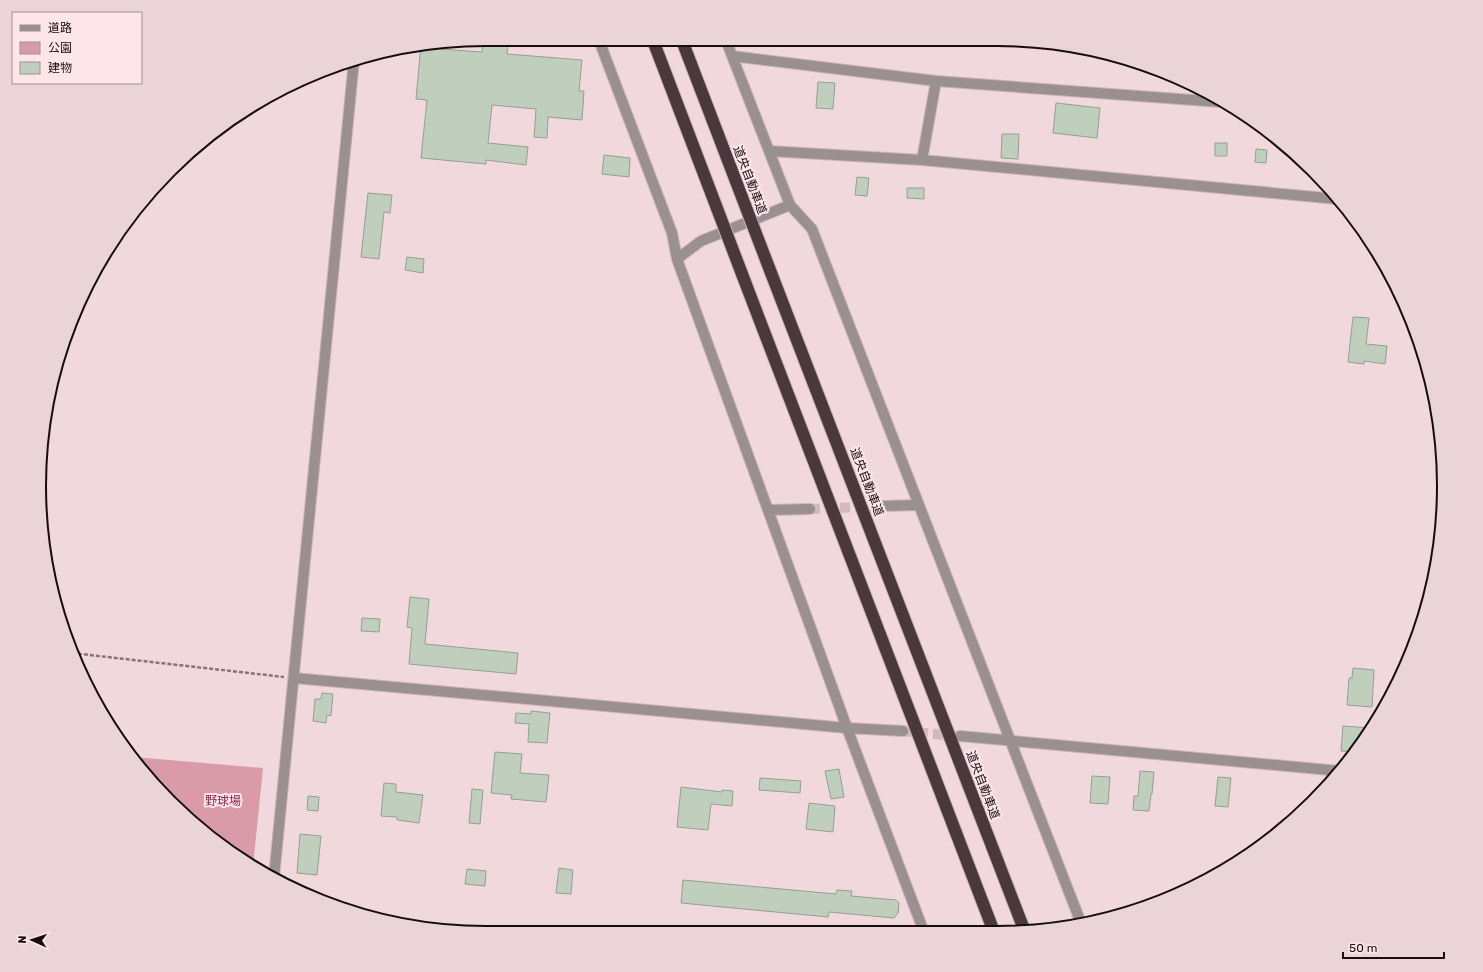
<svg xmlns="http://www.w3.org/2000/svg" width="1483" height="972" viewBox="0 0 1483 972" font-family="Rubik,'Noto Sans JP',sans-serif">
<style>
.green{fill:#d99ba8}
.building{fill:#c0cfbd;stroke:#93a090}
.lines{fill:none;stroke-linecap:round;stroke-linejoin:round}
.minor-tunnel{stroke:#d0babe;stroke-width:10;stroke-dasharray:10 5;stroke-linecap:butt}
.minor-casing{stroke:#c9b3b8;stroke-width:12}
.highway-casing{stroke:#c9b3b8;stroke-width:14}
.path{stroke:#857478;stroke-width:2.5;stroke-dasharray:4 2;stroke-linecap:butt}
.minor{stroke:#9a9091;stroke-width:10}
.highway{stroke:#4b383c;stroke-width:12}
.highway-bridge-casing{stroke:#c9b3b8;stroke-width:14;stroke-linecap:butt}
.highway-bridge{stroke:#4b383c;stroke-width:12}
.labels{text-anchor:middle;stroke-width:4;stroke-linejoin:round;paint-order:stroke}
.street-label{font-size:12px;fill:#150d0f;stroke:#fee5ea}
.park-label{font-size:12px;fill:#892847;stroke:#fee5ea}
.rim{fill:none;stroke:#150d0f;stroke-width:2}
</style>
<rect width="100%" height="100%" fill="#f1d8dd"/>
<path class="green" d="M134 757 263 768 253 866 238 858 191 822Z"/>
<path class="building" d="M427 43H441L440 49 482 52 483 43H508L507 54 582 60 579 91H584L582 120 548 117 547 138 534 137 536 109 492 105 488 143 528 147 526 165 486 160V164L421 158 427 100 416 99 421 44Z
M818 82 835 83 833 109 816 108Z
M1056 103 1100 108 1097 138 1053 133Z
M1002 134H1019L1018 159 1001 158Z
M1215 143H1227V156H1215Z
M1256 149 1267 150 1266 163 1255 162Z
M604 155 630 158 629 177 602 174Z
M857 177 869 178 867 196 855 195Z
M907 188H924V199L907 198Z
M368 193 392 195 390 213 384 212 379 259 361 257Z
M407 257 424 259 423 273 405 270Z
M1353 317 1369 318 1366 344 1387 346 1385 364 1364 361V364L1348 362Z
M410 597 429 599 425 644 518 653 516 674 409 664 412 628 407 627Z
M362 618 380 619 379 632 361 631Z
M1353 668 1374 670 1372 707 1347 705 1349 678H1352Z
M322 693 333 694 331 716 327 715 326 723 313 721 315 699H321Z
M531 711 550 713 547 743 528 742 529 724 515 723 516 713 531 714Z
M1343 726 1371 728 1353 752 1341 751Z
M495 752 522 754 520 773 549 775 546 802 511 799 512 795 491 793Z
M839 769 844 797 831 799 825 771Z
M1140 771 1154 772 1152 794H1151L1149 811 1133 810 1134 796H1138Z
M1092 776 1110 777 1108 804 1090 803Z
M1218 777 1231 778 1228 807 1215 806Z
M760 778 801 781 800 793 759 790Z
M384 783 396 784V792L423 795 419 823 397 820V817L381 816Z
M681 787 722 792V790L733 791 732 806 711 804 708 830 677 827Z
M472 789 483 790 480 824 469 823Z
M308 796 319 797 318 811 307 810Z
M809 803 835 806 833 832 806 829Z
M300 834 321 836 317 875 297 873Z
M559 868 573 870 571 894 556 893Z
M467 869 486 871 485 886 465 884Z
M683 880 836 894 837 890 852 891 851 896 896 900 899 903 898 913 894 918 829 912 828 917 681 903Z"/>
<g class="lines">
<path class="minor-tunnel" d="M810 509 884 506
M903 731 956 736"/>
<g class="minor-casing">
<path id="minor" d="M600 43 672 233 677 259 847 728 924 932
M727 43 790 205 812 229 1081 923
M732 56 936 81 1220 102
M769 151 922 160 936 81
M922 160 1337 199
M677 259 701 241 790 205
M884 506 919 505
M768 510 810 509
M294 678 847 728 903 731
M960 736 1340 771
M274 877 354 60"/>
</g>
<g class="highway-casing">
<path id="highway" d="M768 265 1025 932
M742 274 994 932"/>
</g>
<path class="path" d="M72 653 284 677"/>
<use href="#minor" class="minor"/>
<use href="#highway" class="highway"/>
<g class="highway-bridge-casing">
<path id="highway-bridge" d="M654 43 742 274
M683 43 768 265"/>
</g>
<use href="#highway-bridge" class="highway-bridge"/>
</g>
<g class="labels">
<g class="street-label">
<text transform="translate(750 180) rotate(69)" y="4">道央自動車道</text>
<text transform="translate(867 482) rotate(69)" y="4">道央自動車道</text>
<text transform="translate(983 785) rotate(69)" y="4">道央自動車道</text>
</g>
<g class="park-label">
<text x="223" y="805">野球場</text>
</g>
</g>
<path d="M0 0H1483V972H0ZM486 46H997A440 440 0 0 1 1437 486V486A440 440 0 0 1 997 926H486A440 440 0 0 1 46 486V486A440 440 0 0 1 486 46Z" fill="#ebd4d8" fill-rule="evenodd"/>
<path class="rim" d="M486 46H997A440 440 0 0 1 1437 486V486A440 440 0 0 1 997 926H486A440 440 0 0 1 46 486V486A440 440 0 0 1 486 46Z"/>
<rect x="12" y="12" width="130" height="72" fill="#fee5ea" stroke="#a18f92"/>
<rect x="20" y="25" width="20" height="6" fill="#9a9091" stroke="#a18f92"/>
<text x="48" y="32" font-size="12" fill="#150d0f">道路</text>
<rect x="20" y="42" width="20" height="12" fill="#d99ba8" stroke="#a18f92"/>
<text x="48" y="52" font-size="12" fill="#150d0f">公園</text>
<rect x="20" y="62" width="20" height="12" fill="#c0cfbd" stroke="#a18f92"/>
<text x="48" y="72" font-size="12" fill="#150d0f">建物</text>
<g transform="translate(32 940) rotate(273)" stroke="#fee5ea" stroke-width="3" paint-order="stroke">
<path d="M0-3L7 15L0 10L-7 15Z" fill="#150d0f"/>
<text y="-6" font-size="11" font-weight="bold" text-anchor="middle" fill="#150d0f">N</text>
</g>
<path d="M1343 952v6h101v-6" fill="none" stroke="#150d0f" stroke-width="2"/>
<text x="1349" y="952" font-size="12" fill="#150d0f" stroke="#fee5ea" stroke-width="3" paint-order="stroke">50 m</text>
</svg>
